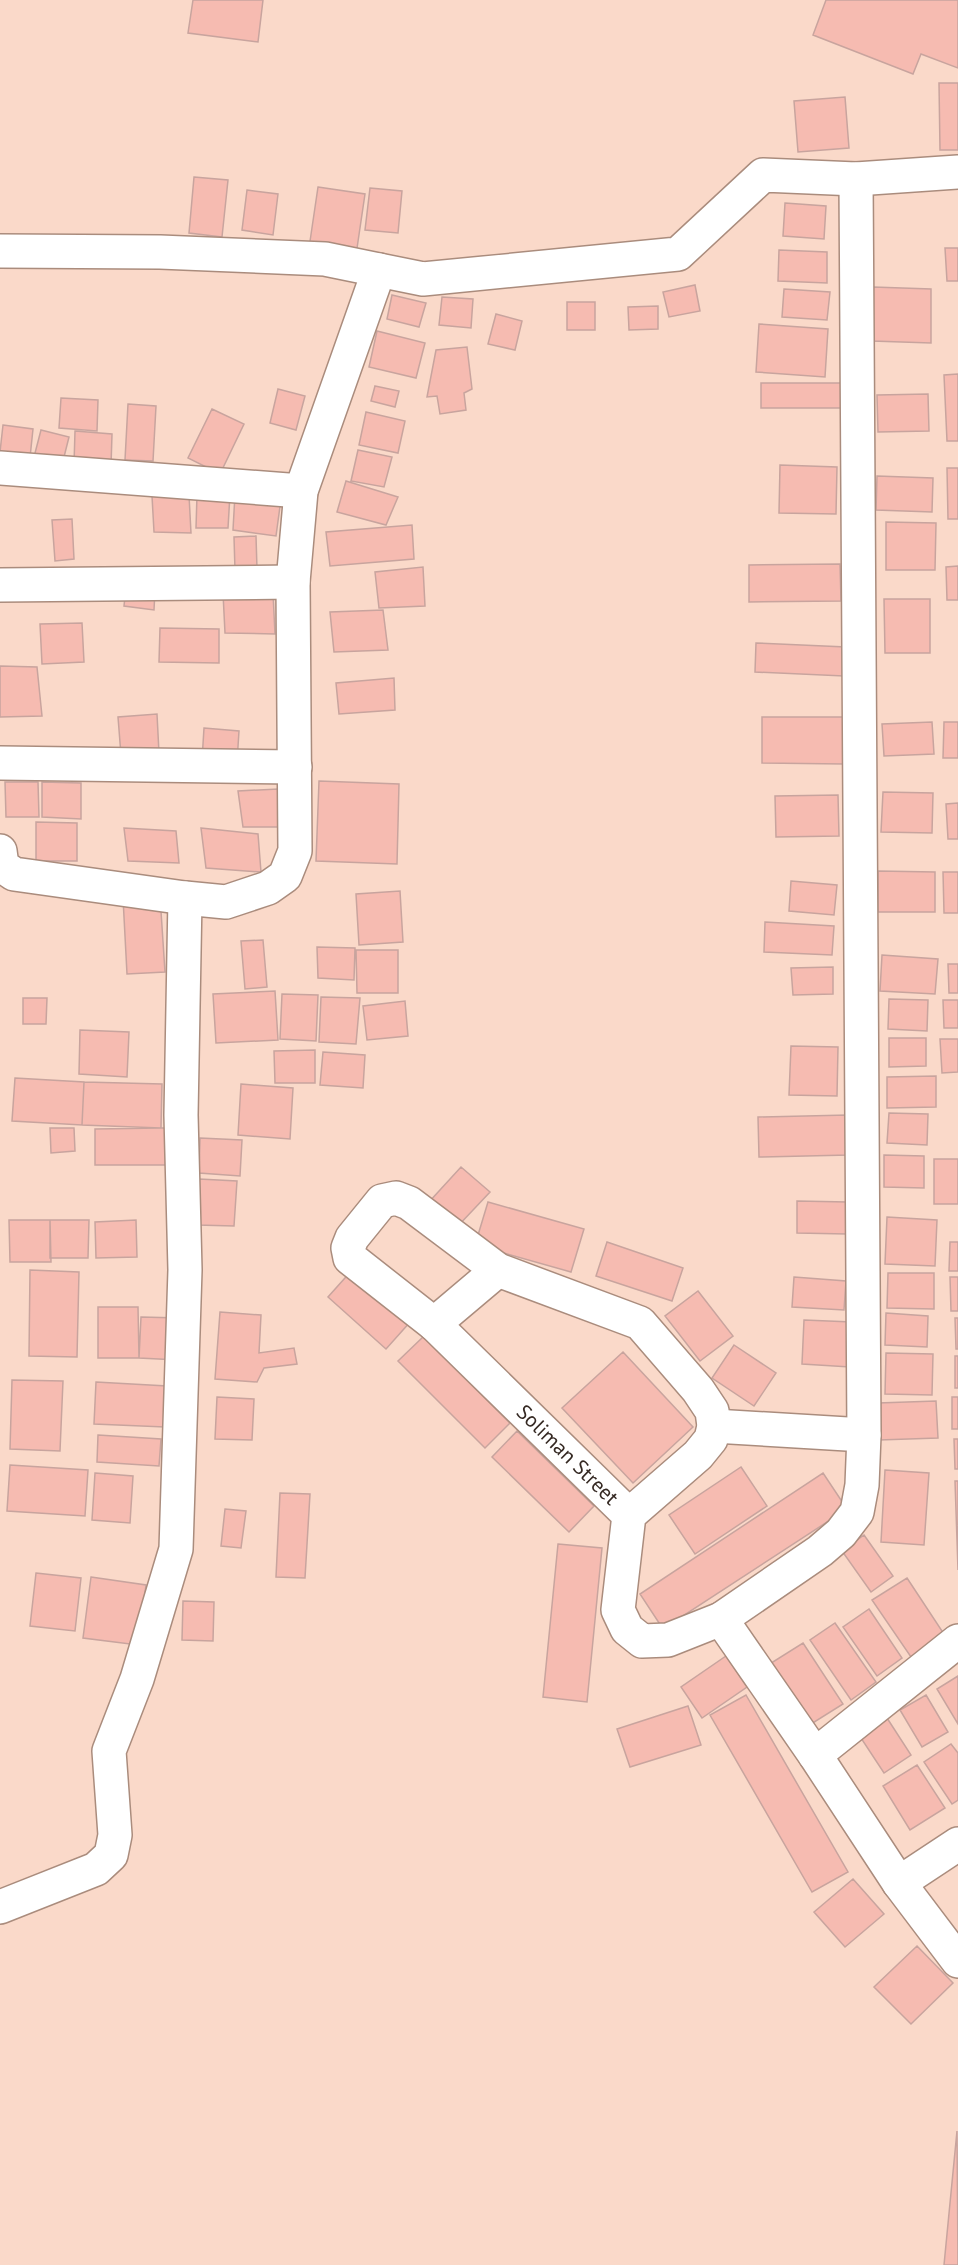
<svg xmlns="http://www.w3.org/2000/svg" width="958" height="2265" viewBox="0 0 958 2265" font-family="'PT Sans',sans-serif">
<style>
.building{fill:#f6bbb1;stroke:#c8a49e;stroke-width:1.5}
.lines{fill:none;stroke-linecap:round;stroke-linejoin:round}
.minor-casing{stroke:#aa8c7d;stroke-width:36}
.minor{stroke:#fff;stroke-width:33}
.labels{text-anchor:middle;stroke-width:4.5;stroke-linejoin:round;paint-order:stroke}
.street-label{font-size:21px;fill:#352923;stroke:#fdeadf}
</style>
<rect width="100%" height="100%" fill="#fad9c9"/>
<path class="building" d="M193 0H263L258 42 188 33Z
M826 0H958V68L921 54 913 74 813 35Z
M939 83H958V150H940Z
M845 97 849 148 798 152 794 101Z
M194 177 228 180 222 237 189 233Z
M318 187 365 194 356 255 309 248Z
M370 188 402 191 398 233 365 230Z
M247 190 278 194 273 235 242 230Z
M785 203 826 206 824 239 783 236Z
M945 248H958V281H947Z
M779 250 827 252V283L778 281Z
M695 285 700 311 669 317 663 292Z
M873 287 931 289V343L872 341Z
M784 289 830 292 827 320 782 317Z
M392 295 426 303 419 327 387 319Z
M442 297 473 299 471 328 439 325Z
M567 302H595V330H567Z
M658 306V329L629 330 628 307Z
M496 314 522 321 515 350 488 344Z
M759 324 828 329 825 377 756 372Z
M377 331 425 343 416 378 369 367Z
M467 347 472 389 464 393 466 410 440 414 437 396 427 397 436 350Z
M958 374V441H947L944 375Z
M761 383H841V408H761Z
M375 386 399 391 395 407 371 401Z
M278 389 305 396 296 430 270 423Z
M928 394 929 431 878 432 877 395Z
M61 398 98 400 97 431 59 428Z
M128 404 156 406 153 461 125 460Z
M212 409 244 424 220 474 188 458Z
M366 412 405 421 398 453 359 445Z
M3 425 33 429 29 467 0 452Z
M41 430 69 437 62 465 34 457Z
M75 431 112 434 111 466 74 464Z
M358 450 392 457 384 487 351 481Z
M780 465 837 467 836 514 779 513Z
M947 468H958V519H948Z
M877 476 933 478 932 512 876 510Z
M346 481 398 497 386 525 337 512Z
M230 494 228 528H196L197 495Z
M235 494 281 499 276 536 233 530Z
M189 495 191 533 154 532 152 496Z
M72 519 74 559 55 561 52 520Z
M886 522 936 523 935 570H886Z
M412 525 414 559 330 566 326 532Z
M256 536 257 569 235 571 234 537Z
M840 564 841 601 749 602V565Z
M958 566V600H947L946 567Z
M423 567 425 606 379 608 375 572Z
M126 587 155 590 154 610 124 606Z
M223 593H273L275 634 225 633Z
M884 599H930V653H885Z
M383 610 388 650 334 652 330 612Z
M82 623 84 662 42 664 40 624Z
M160 628 219 629V663L159 662Z
M756 643 846 647 844 676 755 672Z
M0 666 37 667 42 716 0 717Z
M394 678 395 710 339 714 336 683Z
M157 714 159 753 121 755 118 717Z
M762 717H844V764L762 763Z
M932 722 934 754 884 756 882 724Z
M944 722H958V758H943Z
M204 728 239 731 237 762 202 760Z
M319 781 399 784 397 864 316 861Z
M5 782H38L39 817H6Z
M42 782 81 783V819L42 817Z
M278 789 280 827H243L238 791Z
M883 792 933 793 932 833 881 832Z
M838 795 839 836 776 837 775 796Z
M958 803V839H948L946 804Z
M36 822 77 823V861H36Z
M124 828 176 831 179 863 128 861Z
M201 828 258 834 261 872 206 868Z
M878 871 935 872V912H878Z
M943 872H958V913H944Z
M791 881 837 885 834 915 789 911Z
M400 891 403 942 359 945 356 894Z
M160 896 165 972 127 974 123 898Z
M765 922 834 926 832 955 764 952Z
M263 940 267 987 245 989 241 941Z
M317 947 355 948 354 980 318 978Z
M356 950H398V993H357Z
M882 955 938 959 935 994 880 991Z
M948 964H958V993H949Z
M833 967V994L793 995 791 968Z
M275 991 278 1040 216 1043 213 994Z
M282 994 318 995 316 1041 280 1039Z
M321 997 360 998 356 1044 319 1042Z
M23 998H47L46 1024H23Z
M889 999 928 1000 927 1031 888 1029Z
M943 1000H958V1028H944Z
M405 1001 408 1036 367 1040 363 1006Z
M80 1030 129 1032 127 1077 79 1074Z
M889 1038H926V1066L889 1067Z
M940 1039H958V1072L942 1073Z
M791 1046 838 1047 837 1096 789 1095Z
M315 1050V1083H275L274 1051Z
M323 1052 365 1055 363 1088 320 1085Z
M936 1076V1107L887 1108V1077Z
M15 1078 84 1082 82 1125 12 1121Z
M84 1082 162 1084 161 1128 82 1125Z
M241 1084 293 1088 290 1139 238 1135Z
M889 1113 928 1114 927 1145 887 1143Z
M848 1115 849 1155 759 1157 758 1117Z
M50 1128H74L75 1151 51 1153Z
M161 1128H169V1165H95V1129Z
M200 1138 242 1140 240 1176 199 1173Z
M884 1155 924 1156V1188L884 1187Z
M934 1159H958V1204H934Z
M461 1167 490 1192 457 1227 429 1202Z
M199 1179 237 1181 234 1226 197 1225Z
M797 1201 847 1202V1234L797 1233Z
M488 1202 584 1229 571 1272 475 1245Z
M887 1217 937 1220 935 1266 885 1264Z
M9 1220H50L51 1262H10Z
M50 1220H89L88 1258H50Z
M136 1220 137 1257 96 1258 95 1222Z
M607 1242 683 1268 672 1301 596 1276Z
M950 1242H958V1271H949Z
M353 1269 411 1321 386 1349 328 1297Z
M30 1270 79 1272 77 1357 29 1356Z
M888 1273H934V1309L887 1308Z
M794 1277 846 1281 844 1310 792 1307Z
M950 1277H958V1311H951Z
M698 1291 733 1336 700 1361 665 1316Z
M98 1307H138L139 1358H98Z
M220 1312 261 1315 259 1353 294 1348 297 1364 264 1368 257 1382 215 1379Z
M886 1313 928 1316 927 1347 885 1345Z
M141 1317 180 1318 178 1360 139 1358Z
M955 1318H958V1349H956Z
M804 1320 852 1322 850 1367 802 1364Z
M424 1336 510 1423 485 1448 398 1361Z
M734 1345 776 1373 754 1406 712 1378Z
M623 1352 693 1427 633 1483 562 1408Z
M886 1353 933 1354 932 1395 885 1394Z
M955 1356H958V1388H955Z
M12 1380 63 1381 60 1451 10 1449Z
M96 1382 167 1386 165 1427 94 1424Z
M217 1397 254 1399 252 1440 215 1439Z
M952 1397H958V1429H952Z
M936 1401 938 1438 879 1440 878 1403Z
M517 1431 594 1506 569 1532 492 1457Z
M98 1435 161 1439 159 1466 97 1462Z
M954 1439H958V1469H955Z
M10 1465 88 1470 85 1516 7 1511Z
M741 1467 767 1506 695 1554 669 1515Z
M885 1470 929 1473 924 1545 881 1542Z
M95 1473 133 1476 130 1523 92 1520Z
M823 1473 847 1509 663 1629 640 1594Z
M955 1481H958V1570Z
M280 1493 310 1494 305 1578 276 1577Z
M225 1509 246 1511 241 1548 221 1546Z
M864 1535 893 1576 871 1592 842 1551Z
M558 1544 602 1548 587 1702 543 1697Z
M36 1573 81 1578 75 1631 30 1626Z
M91 1577 146 1585 138 1645 83 1638Z
M907 1578 944 1634 911 1657 872 1600Z
M183 1601 214 1602 213 1641 182 1640Z
M869 1609 902 1658 877 1676 843 1627Z
M835 1623 876 1682 851 1700 810 1640Z
M803 1643 843 1704 808 1726 768 1665Z
M726 1656 747 1687 702 1718 681 1687Z
M958 1676V1724L937 1689Z
M746 1695 848 1872 812 1892 710 1715Z
M926 1695 948 1732 922 1747 900 1710Z
M688 1706 701 1745 630 1767 617 1729Z
M887 1718 911 1755 884 1773 859 1735Z
M951 1744 958 1753V1800L952 1804 924 1762Z
M917 1765 945 1808 910 1830 883 1786Z
M853 1879 884 1914 845 1947 814 1912Z
M917 1946 953 1983 911 2024 874 1987Z
M957 2131 958 2265H944Z"/>
<g class="lines">
<g class="minor-casing">
<g id="minor">
<path d="M0 251 160 252 325 259 423 279 678 254 763 175 856 179 958 172"/>
<path d="M0 468 301 491"/>
<path d="M0 585 293 582"/>
<path d="M0 763 295 767"/>
<path d="M0 851 2 866 14 874 185 898"/>
<path d="M434 1324 498 1270"/>
<path d="M714 1426 864 1435"/>
<path id="s1" d="M629 1515 698 1455 711 1439 714 1426 712 1411 698 1390 640 1323 498 1270 409 1203 396 1198 382 1201 352 1238 348 1248 350 1258 434 1324 629 1515 618 1610 627 1629 642 1641 668 1640 721 1619 820 1551 841 1533 857 1512 862 1485 864 1435 856 179"/>
<path d="M721 1619 815 1755 899 1883 958 1961"/>
<path d="M815 1755 958 1641"/>
<path d="M899 1883 958 1844"/>
<path d="M0 1907 96 1869 111 1855 115 1835 109 1751 137 1679 176 1549 185 1270 181 1115 185 898 226 902 268 888 285 876 295 851 293 582 301 491 379 270"/>
</g>
</g>
<use href="#minor" class="minor"/>
</g>
<g class="labels">
<g class="street-label">
<text dy="7" stroke="none"><textPath href="#s1" startOffset="908">Soliman Street</textPath></text>
</g>
</g>
</svg>
